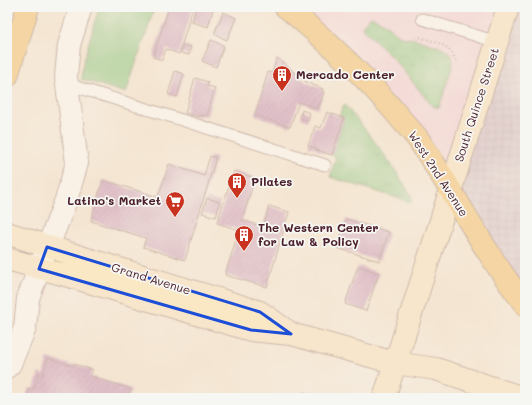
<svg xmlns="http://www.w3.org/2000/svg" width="532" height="405" viewBox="0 0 532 405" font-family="Mali,sans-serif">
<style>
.built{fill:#f4cfde}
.industrial{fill:url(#industrial-grid)}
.grass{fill:url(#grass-tufts);stroke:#677254}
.park{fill:#84c67e;stroke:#677254}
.building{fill:url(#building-hatch)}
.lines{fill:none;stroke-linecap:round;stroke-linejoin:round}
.lane-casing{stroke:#9f827e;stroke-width:13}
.street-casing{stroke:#9f827e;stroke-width:24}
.secondary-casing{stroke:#9f827e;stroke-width:24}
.primary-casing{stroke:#9f827e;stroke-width:24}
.highway-casing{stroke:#9f827e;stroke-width:24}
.path{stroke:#9f827e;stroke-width:2.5;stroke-dasharray:1 3;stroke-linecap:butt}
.lane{stroke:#fff;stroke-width:11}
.street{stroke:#fff;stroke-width:22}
.secondary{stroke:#fae7c3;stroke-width:22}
.primary{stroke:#f3c26a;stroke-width:22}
.highway{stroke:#f3c26a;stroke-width:22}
.marked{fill:none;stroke:#1d4ed8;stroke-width:3;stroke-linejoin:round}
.labels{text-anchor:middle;stroke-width:3.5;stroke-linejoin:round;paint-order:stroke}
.poi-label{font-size:12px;font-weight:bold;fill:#4a1f2b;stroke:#f6f6f2;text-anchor:start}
.street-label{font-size:12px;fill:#4a1f2b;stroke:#f6f6f2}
</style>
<defs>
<pattern id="industrial-grid" width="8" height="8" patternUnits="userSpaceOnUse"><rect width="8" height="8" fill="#d0bdce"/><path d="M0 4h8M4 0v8" fill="none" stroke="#b4a2b1"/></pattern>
<pattern id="grass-tufts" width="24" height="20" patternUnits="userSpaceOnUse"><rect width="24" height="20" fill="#84c67e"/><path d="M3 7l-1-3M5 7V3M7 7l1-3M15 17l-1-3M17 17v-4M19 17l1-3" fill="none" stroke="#6ea067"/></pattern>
<pattern id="building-hatch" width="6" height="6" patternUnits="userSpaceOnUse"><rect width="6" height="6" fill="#c993be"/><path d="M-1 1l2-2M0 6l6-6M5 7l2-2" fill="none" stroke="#a5779b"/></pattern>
</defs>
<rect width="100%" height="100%" fill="#f6f6f2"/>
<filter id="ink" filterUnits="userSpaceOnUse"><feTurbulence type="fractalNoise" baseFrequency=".025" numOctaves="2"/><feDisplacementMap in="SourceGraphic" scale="8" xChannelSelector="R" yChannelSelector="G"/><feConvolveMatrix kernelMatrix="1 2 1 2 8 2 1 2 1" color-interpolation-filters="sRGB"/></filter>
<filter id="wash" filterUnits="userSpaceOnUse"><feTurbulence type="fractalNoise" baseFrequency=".012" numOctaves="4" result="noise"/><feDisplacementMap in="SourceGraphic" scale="16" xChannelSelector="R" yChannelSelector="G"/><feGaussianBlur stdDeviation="0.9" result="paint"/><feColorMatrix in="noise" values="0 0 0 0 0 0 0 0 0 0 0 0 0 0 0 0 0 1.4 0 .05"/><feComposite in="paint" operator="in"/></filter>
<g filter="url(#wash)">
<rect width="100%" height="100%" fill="#f4e5d2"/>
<path class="built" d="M286 7H508L450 191 428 154Z"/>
<path class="industrial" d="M508 7H525V304L450 191Z"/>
<path class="grass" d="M371 16 381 21 402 37 415 39 443 48 448 51 451 55 453 60 452 67 439 108 432 106 407 75 387 52 361 27Z
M344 104C370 134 392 163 412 197L410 202 330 177 336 157 332 155 344 118 339 116Z"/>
<path class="park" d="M99 7H155L126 93 81 79 83 63Z"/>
<g id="blocks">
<path class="building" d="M169 7H193L179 54 166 49 162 60 153 57Z
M196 7H204L213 10 208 27 192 22Z
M223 12 236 18 227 40 214 34Z
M211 40 224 46 216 67 202 61Z
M183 45 191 47 189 55 181 53Z
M277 58 306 82 323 89 322 91 324 92 318 109 299 102 290 127 255 115 268 72 272 73Z
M175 71 184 74 177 97 168 94Z
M195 78 208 82 207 86 215 88 207 116 203 115 202 116 200 115 199 117 185 113Z
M302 110 310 113 308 121 300 118Z
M327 112 344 118 332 155 316 150V148L308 146 315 126 321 128Z
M210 156 216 158 185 260 143 247 146 238 91 221 103 180 158 197 169 164 204 176Z
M234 171 255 178 242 220 263 227 269 206 289 212 267 287 225 275 239 230 217 223Z
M207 198 220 202 216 217 202 213Z
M346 219 389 232 379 261 337 248Z
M358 266 379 273 366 311 345 304Z
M48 358 73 366 74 364 93 370 90 376 131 389 128 398H26L29 388 34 389 39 373 43 375Z
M303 392 319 398H301Z"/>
</g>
</g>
<g filter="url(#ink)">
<use href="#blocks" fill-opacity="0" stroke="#9f827e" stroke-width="1"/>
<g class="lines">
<g class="lane-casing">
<path id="lane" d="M422 19 497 42
M67 84 325 165"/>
</g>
<g class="street-casing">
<path id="street" d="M7 367 10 364 25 328 28 298 66 200 77 163 66 76 69 45 81 7"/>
</g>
<g class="secondary-casing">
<path id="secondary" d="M7 233 71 254 260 312 290 333
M7 259 65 275 251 330 291 334 395 363 436 369 523 398
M384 398 437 233 508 7"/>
</g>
<g class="primary-casing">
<path id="primary" d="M286 7C325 39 362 73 395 112 402 121 411 130 418 139 455 193 484 253 525 304"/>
</g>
<g class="highway-casing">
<path id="highway" d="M7 76 28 7"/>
</g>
<path class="path" d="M446 7 458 10 467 7
M416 36C433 42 453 43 456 64"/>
<use href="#lane" class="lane"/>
<use href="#street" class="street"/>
<use href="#secondary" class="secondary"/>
<use href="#primary" class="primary"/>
<use href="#highway" class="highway"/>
</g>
</g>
<path d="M0 0H532V405H0ZM47 247 260 312 291 334 251 330 39 269Z" fill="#f4e5d2" fill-opacity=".55" fill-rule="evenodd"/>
<path class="marked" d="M47 247 260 312 291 334 251 330 39 269Z"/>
<defs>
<g id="building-pin" transform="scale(1)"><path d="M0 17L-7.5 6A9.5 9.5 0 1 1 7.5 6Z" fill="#c8321e" stroke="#f6f6f2"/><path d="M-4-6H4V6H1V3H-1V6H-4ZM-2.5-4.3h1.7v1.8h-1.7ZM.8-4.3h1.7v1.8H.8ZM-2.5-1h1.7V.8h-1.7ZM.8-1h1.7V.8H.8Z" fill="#fff"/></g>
<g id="supermarket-pin" transform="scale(1)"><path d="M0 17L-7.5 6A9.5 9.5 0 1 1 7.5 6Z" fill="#c8321e" stroke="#f6f6f2"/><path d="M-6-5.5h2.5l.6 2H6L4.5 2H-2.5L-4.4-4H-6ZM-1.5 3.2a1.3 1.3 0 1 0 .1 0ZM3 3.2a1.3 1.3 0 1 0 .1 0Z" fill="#fff"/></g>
</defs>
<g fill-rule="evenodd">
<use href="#building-pin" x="282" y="75"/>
<use href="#building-pin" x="237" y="182"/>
<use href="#supermarket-pin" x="175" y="201"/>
<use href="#building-pin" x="244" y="235"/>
</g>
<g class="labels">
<g class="poi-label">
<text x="296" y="79">Mercado Center</text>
<text x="251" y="186">Pilates</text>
<text x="161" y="205" text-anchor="end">Latino's Market</text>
<text x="258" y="232">The Western Center<tspan x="258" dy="14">for Law &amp; Policy</tspan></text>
</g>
<g class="street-label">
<text transform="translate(477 105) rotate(-72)" y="4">South Quince Street</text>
<text transform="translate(438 174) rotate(57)" y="4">West 2nd Avenue</text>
<text transform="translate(151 279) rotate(17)" y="4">Grand Avenue</text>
</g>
</g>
<rect width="532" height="405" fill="none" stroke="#f6f6f2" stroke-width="24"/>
</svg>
